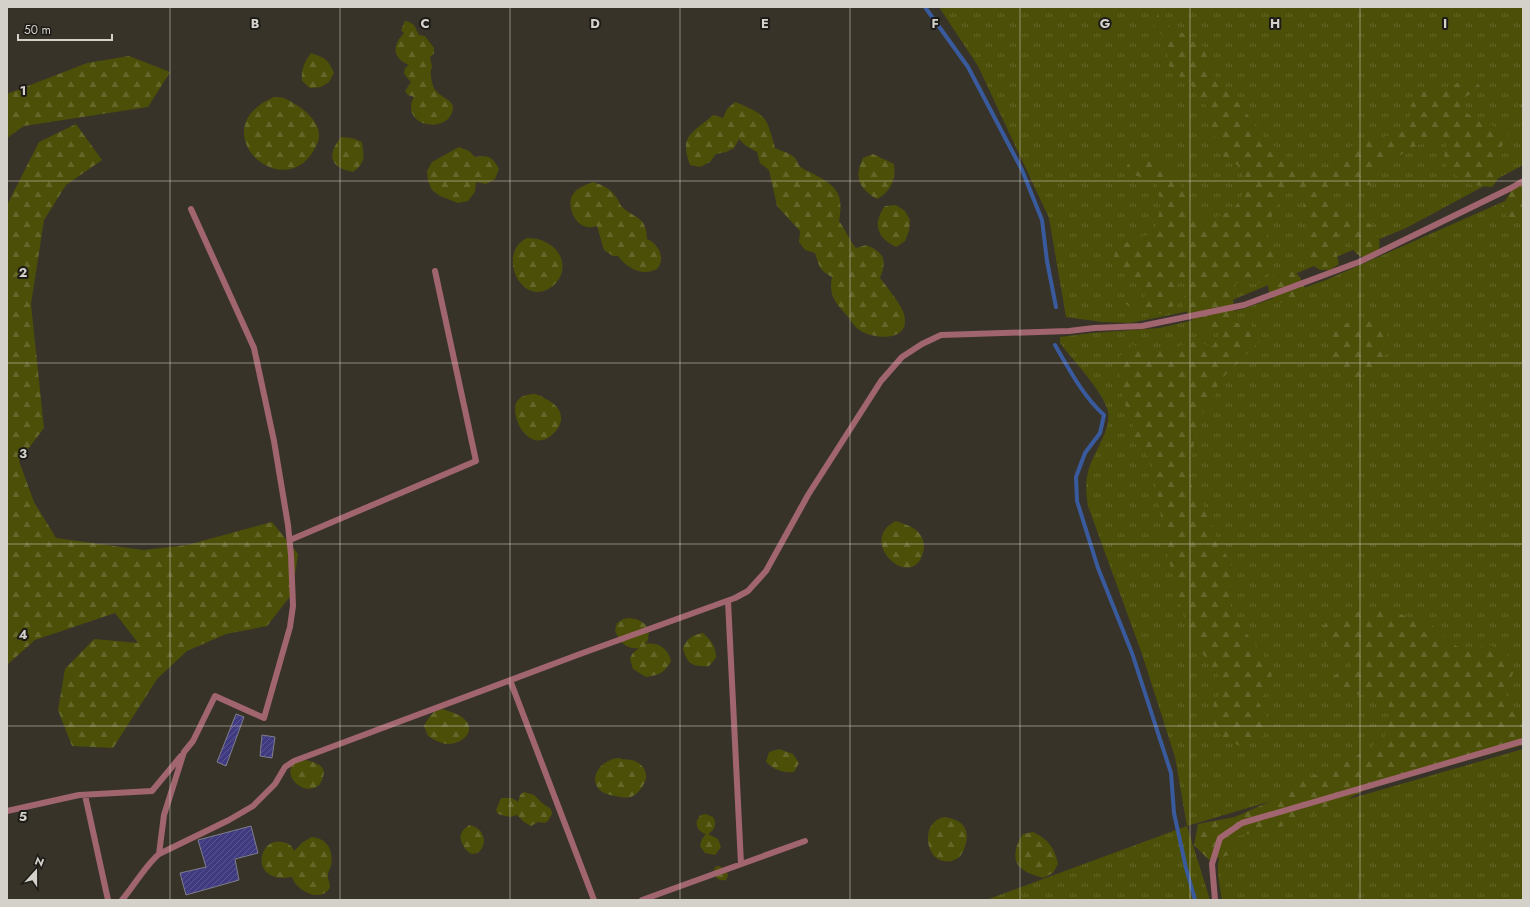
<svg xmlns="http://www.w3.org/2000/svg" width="1530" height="907" viewBox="0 0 1530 907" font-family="Jost,sans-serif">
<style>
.grass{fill:url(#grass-tufts)}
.forest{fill:url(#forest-firs)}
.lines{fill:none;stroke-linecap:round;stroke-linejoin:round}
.stream{stroke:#395b9e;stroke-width:4}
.building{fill:url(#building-hatch);stroke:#7e7e8a}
.lane{stroke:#a1656f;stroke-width:6}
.grid{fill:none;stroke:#d4d1cb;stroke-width:1;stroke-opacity:0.55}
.grid-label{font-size:13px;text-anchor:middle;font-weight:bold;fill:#d4d1cb;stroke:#1d1b17;stroke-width:4;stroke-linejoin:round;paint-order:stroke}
</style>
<defs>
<pattern id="grass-tufts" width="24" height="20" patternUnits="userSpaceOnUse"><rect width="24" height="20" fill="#4c4f07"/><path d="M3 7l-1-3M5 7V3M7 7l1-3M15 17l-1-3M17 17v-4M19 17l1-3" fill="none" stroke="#65672a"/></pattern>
<pattern id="forest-firs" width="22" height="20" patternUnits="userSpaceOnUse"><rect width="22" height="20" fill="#4c4f07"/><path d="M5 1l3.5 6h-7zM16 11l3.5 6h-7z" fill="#65672a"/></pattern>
<pattern id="building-hatch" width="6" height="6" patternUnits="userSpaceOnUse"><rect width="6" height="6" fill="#403a80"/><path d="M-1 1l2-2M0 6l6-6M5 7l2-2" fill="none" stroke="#5b5591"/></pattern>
</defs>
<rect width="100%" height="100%" fill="#383329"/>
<path class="grass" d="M939 7H1523V165L1406 228 1220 305 1130 323 1102 322 1066 317 1049 218 978 66Z
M1523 193V726L1187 826 1210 900H986L1187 826 1175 757 1142 654 1088 506C1086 494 1085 484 1088 472 1092 454 1114 427 1107 408 1101 390 1073 360 1060 343V337L1091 333 1159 328 1243 309 1326 280Z
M1523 749V900H1222C1219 880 1212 859 1228 843 1233 837 1240 833 1245 829Z"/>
<path class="forest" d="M1151 7H1157L1160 22 1199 41 1205 49 1210 70 1238 102 1264 137 1271 145 1281 148 1287 157 1291 167 1300 173 1321 169 1331 165 1345 148 1366 141 1400 133 1410 129C1410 110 1406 108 1421 92L1442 91 1461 81 1473 79 1480 86 1473 93 1463 98 1460 109 1478 120 1499 128 1508 135C1505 141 1500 148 1498 155 1495 168 1503 176 1492 187L1471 185 1454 174 1446 167 1444 156 1448 137H1438L1418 145 1391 160 1383 167 1371 185 1339 186 1331 194V205C1334 207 1337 211 1341 212 1357 217 1372 219 1378 237 1382 246 1378 253 1373 260 1353 255 1352 252 1349 232L1340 234 1334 242 1339 264 1330 270H1320L1311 264 1307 255V236L1303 215 1304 195 1298 188 1288 189C1279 201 1267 220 1268 236 1269 243 1272 251 1274 258L1265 276 1257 284 1237 282 1232 291 1235 313 1232 323H1250L1259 342 1219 381 1213 402 1199 418 1188 479 1209 515 1216 535 1236 574 1229 594 1231 614 1272 666 1271 687 1258 701 1269 720 1261 740 1242 747 1224 738 1211 722 1214 702 1226 686 1189 635 1168 557 1154 475 1147 455 1132 441 1133 419 1123 401 1117 359 1131 344 1151 352 1173 349 1192 341 1213 346 1222 329C1197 330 1196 325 1182 305L1187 285 1182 277 1175 287C1177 301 1176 305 1165 314L1134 310 1125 303 1136 302 1145 296 1142 286 1118 267 1113 260 1116 250 1133 238 1153 234C1161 211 1161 207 1157 184L1148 179 1129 174 1127 165C1143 155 1150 156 1166 166 1170 168 1174 169 1176 173 1185 191 1189 227 1218 216 1223 215 1235 208 1238 203 1245 191 1246 177 1238 166 1234 161 1225 158 1220 154L1219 143 1208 125 1206 105 1198 98 1189 81 1171 72 1168 62 1167 41 1154 25 1151 16Z
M405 21C415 22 415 28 419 35L425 36 434 48V53L430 57 432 67C429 73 432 86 436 91 442 98 448 97 453 106 453 132 410 130 411 106 411 103 413 99 414 97L408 95 405 91 411 82 404 74 405 68 409 65C391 57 393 45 404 33L401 30Z
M311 53C325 58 328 59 334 73L329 82 321 87 310 88 302 81C301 69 304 63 311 53Z
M129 56 170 72 148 107 24 126 7 138V94L87 63Z
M274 97C278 97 282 97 286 99 299 105 320 120 319 136 319 141 316 146 314 150 282 206 200 129 274 97Z
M1523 100V125L1516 121 1515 112Z
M735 102C767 115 766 116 775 148 782 151 790 153 795 158 798 162 798 166 802 168 807 172 814 173 819 177 840 188 843 199 839 221 846 230 849 240 856 248L866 245C885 253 887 260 880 278 887 287 901 304 904 314 912 343 872 340 858 329 854 326 851 321 848 317 836 303 828 296 832 277 820 271 819 266 815 253L805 250 799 242 800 231 777 206 769 170 760 163 757 152 746 146 739 139 734 148 726 152 716 154 710 162 700 167 690 165C679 135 692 134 713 115L723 118 727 109Z
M76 124 102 160 66 185 44 220 31 304 44 428 19 461 34 502 56 538 143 550 187 545 272 522 298 554 292 594 267 626 226 634 187 651 157 679 113 748 72 746 58 710 65 669 94 639 138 643 115 613 35 640 7 665V205L39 142Z
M341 137 352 138 362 142C364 157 366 162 353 172 329 167 327 155 341 137Z
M459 147 469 151 475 157C489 155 492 156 499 169L495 179 486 184 476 182 475 192 468 201 458 203 440 196 432 190 428 181 427 171 432 162Z
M873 154 894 164C896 180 891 191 877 199 858 188 854 177 863 158Z
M593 182C602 185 610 188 616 197 619 200 619 204 622 207 637 220 646 216 647 239 659 244 666 259 657 269 642 277 627 268 618 256H613L604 250 597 226C594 227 590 228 587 227 575 225 567 207 572 196 576 188 585 185 593 182Z
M1523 184V218C1511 221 1504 218 1502 206L1511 191Z
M896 205 905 211 910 220 909 231 905 241 896 247C877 238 872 224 885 206Z
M527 238C545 237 566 251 562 271 561 278 555 285 550 288 521 307 496 253 527 238Z
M1285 271C1299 271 1301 278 1305 289 1284 321 1257 290 1273 276 1276 273 1281 272 1285 271Z
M1362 318 1373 321 1381 328H1385C1391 345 1387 360 1371 370 1367 373 1362 376 1357 377 1335 380 1319 359 1330 339 1338 326 1348 321 1362 318Z
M532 394C538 394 541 396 546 399 561 406 567 420 554 433 529 458 507 413 518 400 521 396 527 395 532 394Z
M896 521C907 525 919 528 923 540 925 547 924 552 921 558 907 588 857 540 896 521Z
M1373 609 1394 612 1433 626 1449 642 1468 652 1487 644 1506 651 1513 673 1505 693 1517 710 1523 709V745L1373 786 1353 796 1335 808 1315 812 1276 829 1236 836 1229 855 1209 860 1194 845 1198 824 1235 817 1273 800 1309 777 1349 761 1384 738 1391 719 1387 699 1347 692 1332 677 1351 667 1350 648 1329 647 1315 633 1330 620 1351 613Z
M629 618C638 619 643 621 649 629L648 640 645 644C658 642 668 648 671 661 664 673 660 675 646 677L633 669 630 659 632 654 639 648C627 650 619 642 615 630L617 623 623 619Z
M703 633C711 640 716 647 716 658L709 666C692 667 687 664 683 648 687 638 693 635 703 633Z
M442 709C451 712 461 714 467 722 475 735 458 744 448 744 441 744 433 739 428 736L424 726C429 718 432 710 442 709Z
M779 749 793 754 799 763 794 772C782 773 775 770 766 762L769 752Z
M619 758C623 760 627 759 631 760 642 762 649 772 645 782 642 788 638 793 633 796 627 799 621 797 615 796 581 791 596 759 619 758Z
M306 760C315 763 327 765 323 777 322 780 321 783 319 785 306 797 284 778 292 766 295 762 301 761 306 760Z
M524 792 534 795 542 803 551 809 552 814 548 821 545 823 538 822 531 826 524 822 517 815 510 817 498 814 496 810 501 798H512L518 802 520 795Z
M706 814 713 817C717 824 715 830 708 834L718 839 721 847 715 855 705 853 700 846 702 839 706 834C697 832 693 822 701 815Z
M945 817C949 818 955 819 959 822 971 829 967 845 961 855 953 865 936 863 931 851 924 838 929 819 945 817Z
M469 825C500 832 475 873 462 843 458 834 463 830 469 825Z
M1033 832C1048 839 1055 848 1058 864L1053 873 1043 878C1037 876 1030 874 1025 871 1010 863 1015 845 1023 834Z
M312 837C327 838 334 851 331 865 331 868 328 871 328 874 327 878 330 883 330 887 322 904 296 891 292 877 248 884 258 836 282 842 288 843 292 845 294 851L303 842Z
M718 866C724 867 727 870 728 876L726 880C720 881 716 879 713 873L715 867Z"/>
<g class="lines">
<path class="stream" d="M925 7 968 67 1022 170 1042 220 1047 261 1056 307
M1055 345C1069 369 1083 396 1104 415L1100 433 1085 453 1076 477 1077 501 1098 568 1132 653 1171 773 1174 813 1186 868 1195 900"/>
</g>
<path class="building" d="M236 714 244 717 226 766 217 762Z
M262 735 275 737 272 758 260 756Z
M251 826 258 853 235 859 239 880 186 895 180 873 206 867 198 840Z"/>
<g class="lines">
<path class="lane" d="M290 540 476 461 435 271
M728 601 741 864
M510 680 594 900
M85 795 108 900
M7 811 79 795 152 791 181 756
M159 854 164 815 184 752 193 741 215 696 264 718 290 627 293 606 291 555 288 525 274 441 254 348 191 209
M122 900C134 886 145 866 159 854L229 820 253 806 275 784 285 767 294 761 580 654 735 598 748 591 766 571 808 495 881 381 902 357 922 344 941 335 1069 331 1094 328 1142 326 1244 305 1359 262 1511 188 1523 181
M642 900 805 841
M1215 900 1212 864 1220 838 1242 823 1523 741"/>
</g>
<path class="grid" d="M170 7V900M340 7V900M510 7V900M680 7V900M850 7V900M1020 7V900M1190 7V900M1360 7V900M7 181H1523M7 363H1523M7 544H1523M7 726H1523"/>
<g class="grid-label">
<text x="255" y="28">B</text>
<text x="425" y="28">C</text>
<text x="595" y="28">D</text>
<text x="765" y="28">E</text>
<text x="935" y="28">F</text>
<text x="1105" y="28">G</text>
<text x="1275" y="28">H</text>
<text x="1445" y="28">I</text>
<text x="23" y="95">1</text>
<text x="23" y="277">2</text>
<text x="23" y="458">3</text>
<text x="23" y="639">4</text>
<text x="23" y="821">5</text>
</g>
<rect width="1530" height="907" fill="none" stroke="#d4d1cb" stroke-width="16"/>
<g transform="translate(36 871) rotate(21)" stroke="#1d1b17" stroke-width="3" paint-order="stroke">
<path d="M0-3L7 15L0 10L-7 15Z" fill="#d4d1cb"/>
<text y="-6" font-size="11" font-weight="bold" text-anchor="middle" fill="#d4d1cb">N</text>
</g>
<path d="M18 34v6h94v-6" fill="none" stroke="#d4d1cb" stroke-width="2"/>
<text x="24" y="34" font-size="12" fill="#d4d1cb" stroke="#1d1b17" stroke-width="3" paint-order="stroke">50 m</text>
</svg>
